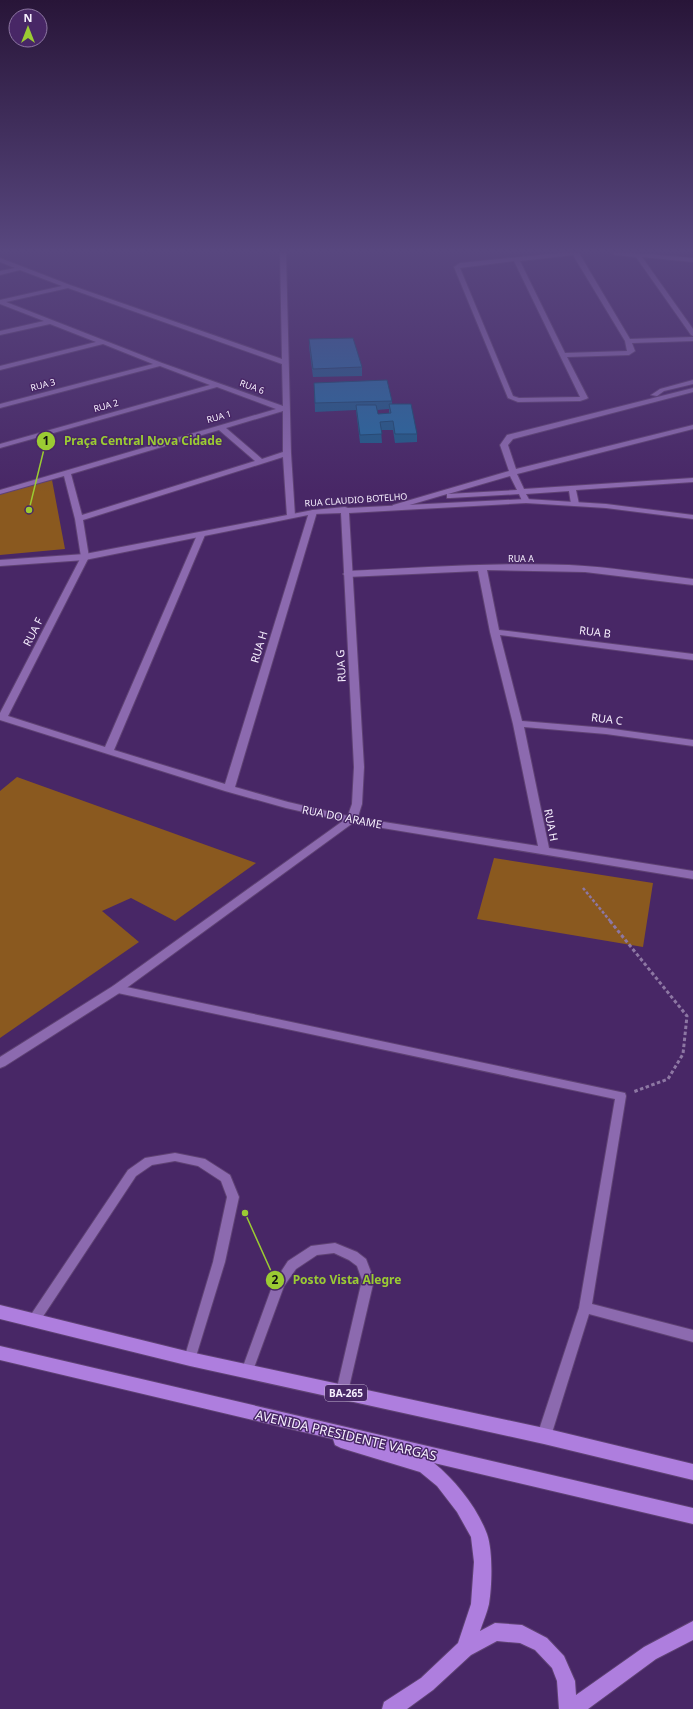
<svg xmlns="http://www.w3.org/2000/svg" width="693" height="1709" viewBox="0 0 693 1709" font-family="'Noto Sans',sans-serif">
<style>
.green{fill:#8a591f}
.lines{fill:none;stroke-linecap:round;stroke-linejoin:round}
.service-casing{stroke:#5f4274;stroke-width:2}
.minor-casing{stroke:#5f4274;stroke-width:2}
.tertiary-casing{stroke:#5f4274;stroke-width:2}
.primary-casing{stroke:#5f4274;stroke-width:2}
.path-far1{stroke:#8d77a3;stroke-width:2.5;stroke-dasharray:3 2;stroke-linecap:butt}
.path{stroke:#8d77a3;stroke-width:3;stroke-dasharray:3.5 2.5;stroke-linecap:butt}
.service{fill:#8c6aaf;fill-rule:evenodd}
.minor{fill:#8c6aaf;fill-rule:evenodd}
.tertiary{fill:#8c6aaf;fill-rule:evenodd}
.primary{fill:#ae7ede;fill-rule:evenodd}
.wall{fill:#205c8a;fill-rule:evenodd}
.building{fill:#256ba1;stroke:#1a4b71}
.labels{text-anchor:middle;stroke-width:3;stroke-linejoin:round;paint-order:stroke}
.far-street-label{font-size:9px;fill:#f6effe;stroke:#482766}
.shield{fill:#482766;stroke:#c2b3d0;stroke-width:1}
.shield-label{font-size:10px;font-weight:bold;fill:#f6effe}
.street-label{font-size:11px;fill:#f6effe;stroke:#482766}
.near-street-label{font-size:13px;fill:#f6effe;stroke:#482766}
.leader{fill:none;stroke:#9bcb33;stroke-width:1.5}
.callout-dot{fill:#9bcb33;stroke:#482766;stroke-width:1.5}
.mark-label{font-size:12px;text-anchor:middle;font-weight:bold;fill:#111}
.callout-label{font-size:12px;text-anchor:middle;font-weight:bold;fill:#9bcb33;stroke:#482766;stroke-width:3;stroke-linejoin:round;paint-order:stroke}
</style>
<rect width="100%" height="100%" fill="#482766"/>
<path class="green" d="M52 480 65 549 0 555V494Z
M17 777 256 863 175 921 131 898 102 911 139 942 0 1038V791Z
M494 858 653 883 643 947 477 919Z"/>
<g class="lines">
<g class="service-casing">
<path id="service" d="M117 985 625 1093 626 1096 592 1304 693 1330V1342L589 1314 551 1436 549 1440 544 1442 539 1440 537 1436 579 1308 615 1099 113 992 112 989 113 986Z
M175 1153 205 1159 230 1175 239 1197 225 1262 194 1363 190 1365 186 1363 184 1359 213 1262 227 1197 221 1181 198 1166 175 1161 152 1165 136 1176 38 1324 34 1325 30 1324 28 1320 30 1316 128 1170 145 1158Z
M335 1243 357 1252 366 1259 374 1280 347 1396 342 1398 337 1396 336 1392 362 1280 357 1266 349 1260 334 1253 317 1255 296 1269 284 1286 251 1376 247 1378 243 1376 241 1372 273 1284 288 1261 311 1246Z"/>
</g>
<g class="minor-casing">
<path id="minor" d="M280 253H286L291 453 295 516 291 518 287 516 283 457 83 520 89 557 8 716 105 747 197 535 198 533H204L205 535 114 750 225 784 309 512 313 510 317 512 235 787 288 802 352 817 538 846 513 724 490 632 478 571 347 577 343 574 347 571C421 568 495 562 569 565 611 567 652 574 693 579V585L585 572 487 570 499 630 693 654V660L500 635 522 721 606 728 693 740V746L606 734 524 727 549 848 693 871V879L352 823 286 808 225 791 0 720V713L81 557 75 519 64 476 0 494V490L276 409 217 387 0 448V444L210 385 160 366 0 408V404L153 364 103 344 0 370V366L96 342 50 324 0 335V331L44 321 0 304V300L62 286 20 270 0 275V271L15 268 0 262V258L70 285 282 359ZM68 288 282 364 283 406 162 363 6 302ZM283 411V452L262 459 226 428ZM219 430 255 461 82 515 71 474Z
M560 253H579L630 339 693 337V341L632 343 635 351 629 355 567 357 588 398 586 399 580 401 518 402 508 398 454 267 460 263ZM573 255 625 341 627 351 565 353 520 261ZM514 261 580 397 519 398 513 396 460 268Z
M612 253H634L693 258V262L642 257 693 329V336L691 335 636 257 615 255Z
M693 380V384L664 391 657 396 651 395 660 389Z
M693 388V392L513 439 508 445 516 469 693 425V429L517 474 524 489 693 478V482L576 490 579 504 575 506 571 504 569 491 526 494 530 501 526 503H523L519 494 450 498H447V494L396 509 392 507 393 505 509 471 500 445 507 435ZM510 476 517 490 448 494Z"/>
</g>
<g class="tertiary-casing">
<path id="tertiary" d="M526 499 606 504 693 515V519L606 508 526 503 349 513 364 767 362 804 357 820 121 992 5 1066 0 1068V1057L113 986 347 818 352 804 354 767 341 513 313 514 85 560 0 566V560L85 554 313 510 345 507 348 508Z"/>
</g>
<g class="primary-casing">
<path id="primary" d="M0 1305 190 1352 544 1428 693 1464V1480L544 1444 190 1366 0 1319Z
M0 1346 693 1508V1524L434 1463C455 1480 477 1507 487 1534 493 1551 492 1586 489 1604 487 1613 483 1622 480 1631L495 1623 522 1625 547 1638 564 1656 575 1681 576 1695 644 1647 693 1621V1640L656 1659 588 1709H559L557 1681 552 1668 535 1650 520 1643 497 1641 471 1655 433 1690 407 1709H382L384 1702 421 1678 458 1643 471 1604 474 1562 471 1537 457 1512 437 1486 420 1472 341 1448 335 1445 333 1439 0 1360Z"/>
</g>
<path class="path-far1" d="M583 888 611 922"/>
<path class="path" d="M610 921 687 1016 683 1054 668 1079 633 1092"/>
<use href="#service" class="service"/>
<use href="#minor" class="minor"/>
<use href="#tertiary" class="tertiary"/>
<use href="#primary" class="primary"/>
</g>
<path class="wall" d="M309 339 362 367V376L313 377 309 347Z
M314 383 392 401V404L417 434V442L395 443 393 430H381L382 443H360L356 410 315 412ZM389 409V413L378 414 377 410Z"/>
<path class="building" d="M353 338 362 367 313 369 309 339Z
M387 380 392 401 315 403 314 383Z
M389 404H411L417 434H395L393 421 380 422 382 434 360 435 356 405H376L378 414 391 413Z"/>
<linearGradient id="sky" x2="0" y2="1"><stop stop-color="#281538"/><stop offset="0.51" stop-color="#58477f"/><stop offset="1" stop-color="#58477f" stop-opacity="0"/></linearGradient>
<rect width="693" height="492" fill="url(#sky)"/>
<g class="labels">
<g class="far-street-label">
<text transform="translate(43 385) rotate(-15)" y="3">RUA 3</text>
<text transform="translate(252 387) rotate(20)" y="3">RUA 6</text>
<text transform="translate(106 406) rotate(-16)" y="3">RUA 2</text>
<text transform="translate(219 417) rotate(-16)" y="3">RUA 1</text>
<text transform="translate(356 500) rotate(-4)" y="3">RUA CLAUDIO BOTELHO</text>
<text x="521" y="562">RUA A</text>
</g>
<rect class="shield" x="325" y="1385" width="42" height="16" rx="3"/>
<g class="shield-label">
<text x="346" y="1397">BA-265</text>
</g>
<g class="street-label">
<text transform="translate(33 632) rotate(-63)" y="4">RUA F</text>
<text transform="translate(595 632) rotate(7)" y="4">RUA B</text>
<text transform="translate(259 647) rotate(-73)" y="4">RUA H</text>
<text transform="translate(341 666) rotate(-93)" y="4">RUA G</text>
<text transform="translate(607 719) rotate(7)" y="4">RUA C</text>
<text transform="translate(342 817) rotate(11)" y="4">RUA DO ARAME</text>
<text transform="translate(551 825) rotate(79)" y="4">RUA H</text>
</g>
<g class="near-street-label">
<text transform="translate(346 1435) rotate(13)" y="5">AVENIDA PRESIDENTE VARGAS</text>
</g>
</g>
<path class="leader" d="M29 510L46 441M245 1213L275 1280"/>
<g class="callout-dot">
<circle cx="29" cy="510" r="4"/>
<circle cx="245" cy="1213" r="4"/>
<circle cx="46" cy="441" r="10"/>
<circle cx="275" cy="1280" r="10"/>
</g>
<g class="mark-label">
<text x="46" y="445">1</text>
<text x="275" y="1284">2</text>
</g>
<g class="callout-label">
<text x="143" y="445">Praça Central Nova Cidade</text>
<text x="347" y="1284">Posto Vista Alegre</text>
</g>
<g transform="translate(28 28)"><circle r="19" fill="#482766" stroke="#8e77a3"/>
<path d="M0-3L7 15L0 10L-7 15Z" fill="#9bcb33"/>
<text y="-6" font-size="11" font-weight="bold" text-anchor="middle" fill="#f6effe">N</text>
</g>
</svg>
